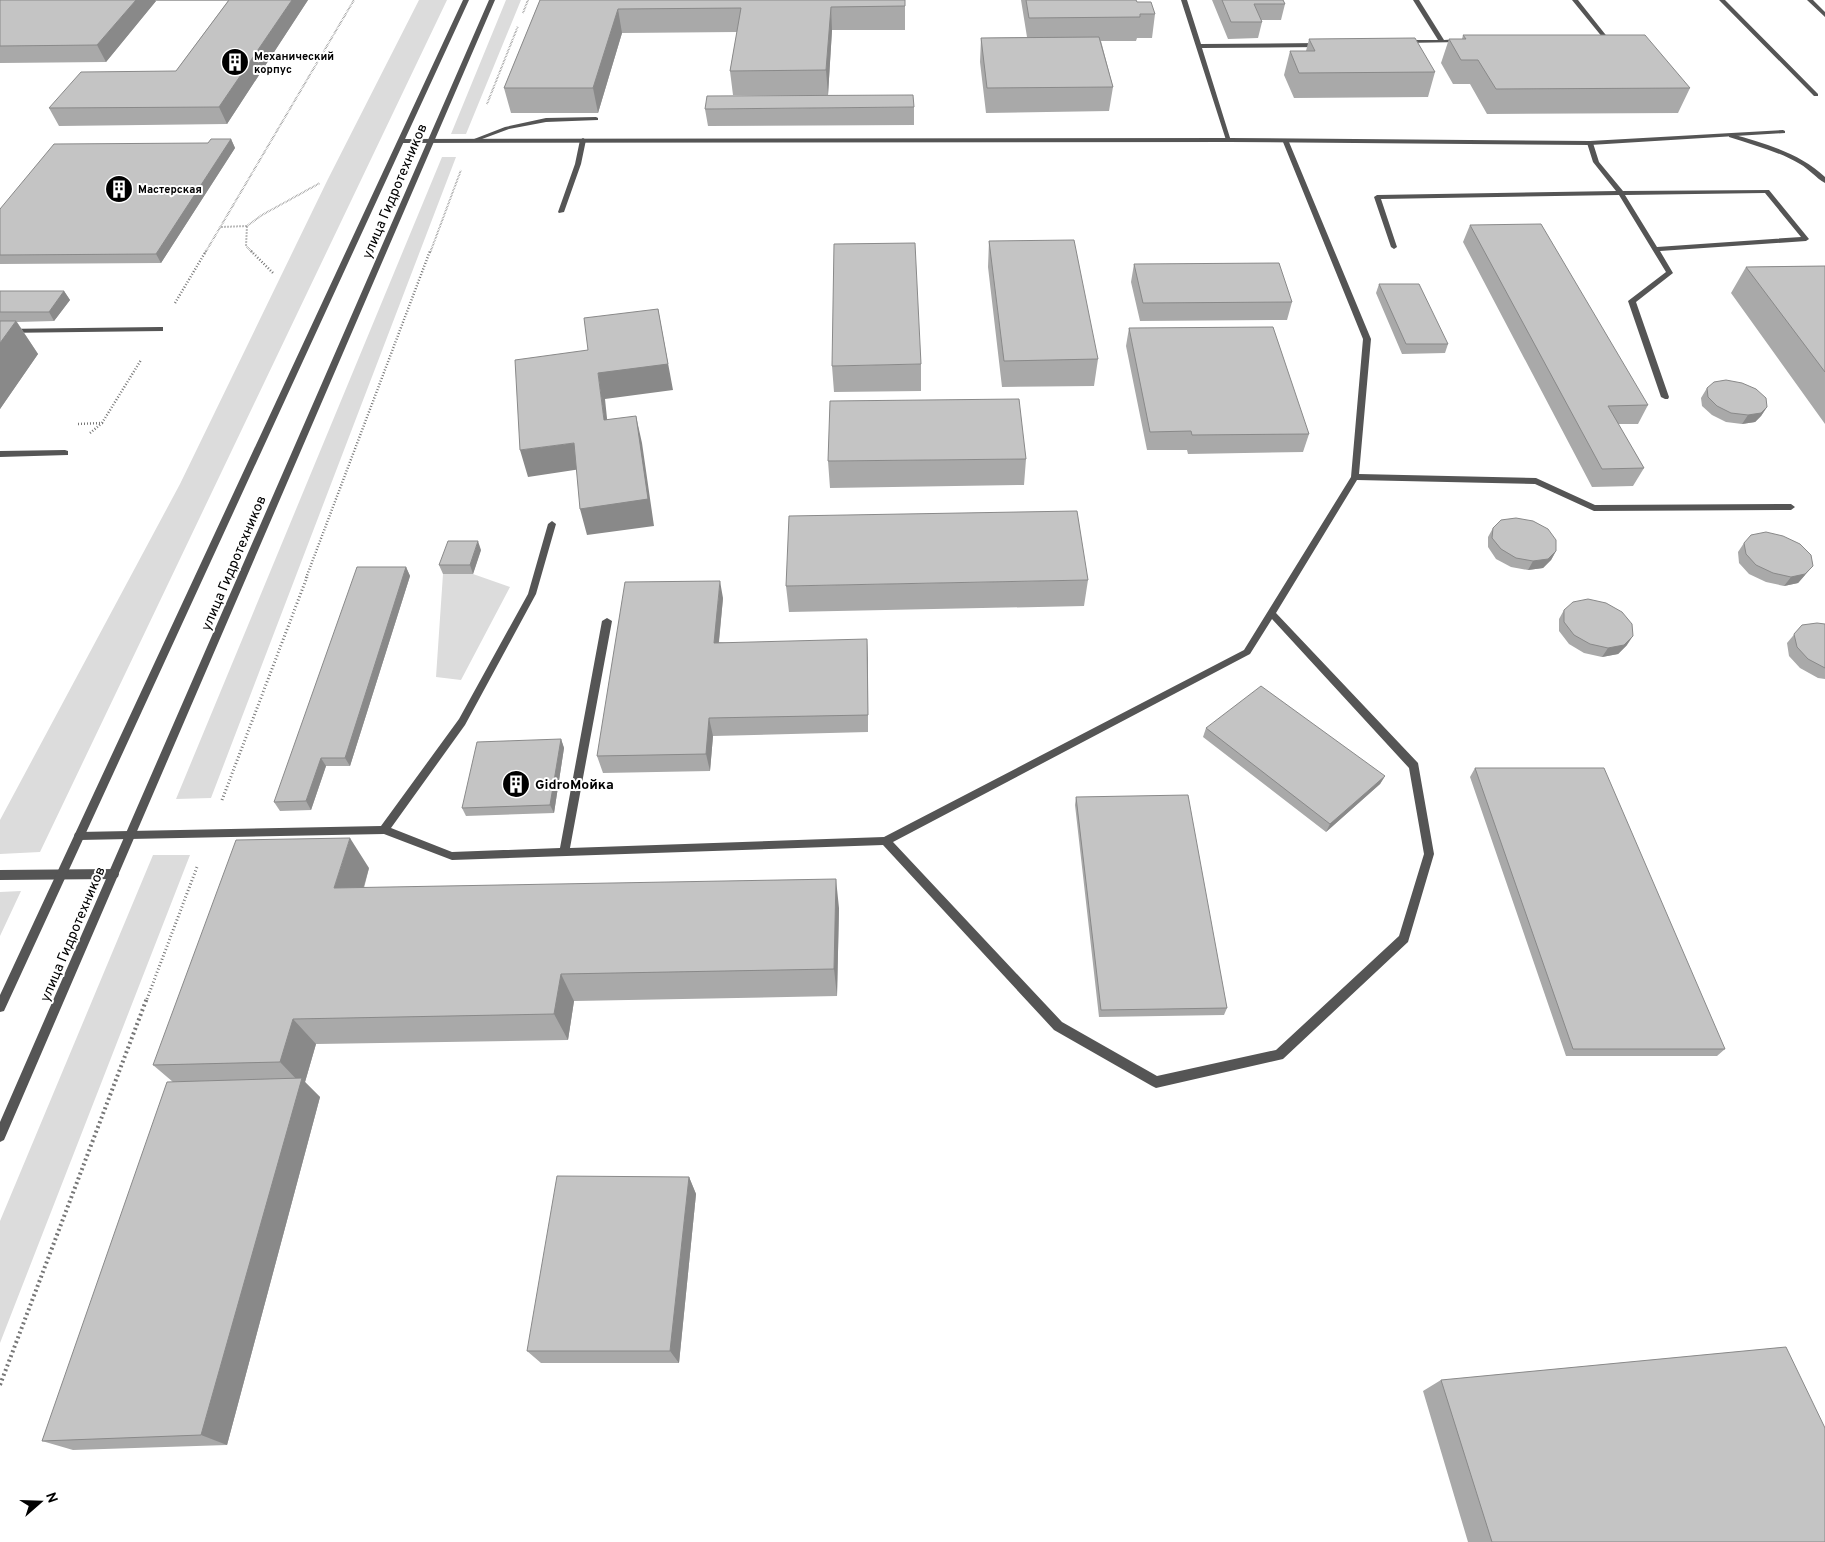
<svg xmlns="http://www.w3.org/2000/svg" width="1825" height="1542" viewBox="0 0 1825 1542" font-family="Overpass,sans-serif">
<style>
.green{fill:#dcdcdc}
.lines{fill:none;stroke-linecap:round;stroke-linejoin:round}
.path-far3{stroke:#777;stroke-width:2;stroke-dasharray:0.5 1;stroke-linecap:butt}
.path-far2{stroke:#777;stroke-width:2.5;stroke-dasharray:1 2;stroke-linecap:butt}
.path-far1{stroke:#777;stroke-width:3;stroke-dasharray:1 2.5;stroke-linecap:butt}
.path{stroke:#777;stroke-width:4;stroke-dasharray:2 3;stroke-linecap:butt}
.service{fill:#555;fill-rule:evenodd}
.minor{fill:#555;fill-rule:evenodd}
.tertiary{fill:#555;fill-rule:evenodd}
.wall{fill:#a9a9a9}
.shaded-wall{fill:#898989}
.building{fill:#c4c4c4;stroke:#898989}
.labels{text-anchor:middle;stroke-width:4;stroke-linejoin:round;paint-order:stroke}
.far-poi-label{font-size:11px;font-weight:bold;fill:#000;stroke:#fff;text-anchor:start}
.street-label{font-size:14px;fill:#000;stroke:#fff}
.poi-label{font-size:14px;font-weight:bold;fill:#000;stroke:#fff;text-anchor:start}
</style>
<rect width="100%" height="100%" fill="#fff"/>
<path class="green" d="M419 0H447L40 852 0 854V820L180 484 328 179Z
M506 0H521L466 134H451Z
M442 157H456L211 798 176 799Z
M443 574H473L510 587 461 680 436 677Z
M153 855H190L0 1343V1221Z
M21 891 0 936V892Z"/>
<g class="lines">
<path class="path-far3" d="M523 13 528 0
M487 104 518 26
M247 226 246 246 253 253
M221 227 247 226 262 215 320 183
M205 253 354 0
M430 253 461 170"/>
<path class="path-far2" d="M251 251 273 273
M175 303 206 251
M78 424 102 423 141 360
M90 433 101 424
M306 578 430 251"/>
<path class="path-far1" d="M222 800 307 577
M147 999 197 867"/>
<path class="path" d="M0 1385 147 998"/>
<path class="service" d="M1181 0H1187L1201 44 1320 43 1323 45 1320 47 1202 48 1231 141 1226 140Z
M1413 0H1419L1444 40 1460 39 1463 41 1462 42 1403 43V41L1405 40H1438Z
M1572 0H1578L1609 39V41H1598V39L1603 38Z
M1719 0H1725L1818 94V96H1814Z
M596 117 598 118V120L546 122 509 129 474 142 469 141 505 127 546 118Z
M1731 134C1764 143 1800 153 1825 177V183C1816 178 1809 169 1800 164 1778 151 1753 145 1729 137V135Z
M583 138 586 140 581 164 564 212 559 213 558 212 575 164 580 140Z
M1286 140 1289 142 1371 339 1359 474 1536 478 1595 505 1791 504 1795 507 1791 510 1594 511 1535 484 1357 480 1276 613 1418 763 1434 854 1408 942 1283 1059 1156 1088 1152 1086 1054 1030 883 845 452 860 384 834 79 840 75 839 74 836 75 833 79 832 381 826 459 719 528 594 548 524 552 521 556 524 536 594 465 725 391 828 452 852 560 848 602 621 607 618 612 621 570 848 884 837 1244 650 1351 477 1363 339 1283 142ZM1272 619 1409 768 1424 854 1399 936 1276 1050 1157 1076 1062 1022 893 842 1250 654Z
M1590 141 1593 143 1599 162 1623 191 1769 190 1809 239 1806 241 1660 251 1673 273 1636 302 1669 397 1668 399H1665L1661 397 1628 301 1666 272 1619 195 1381 199 1397 247 1394 249 1391 247 1374 197 1377 195 1616 191 1593 162 1587 143ZM1765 193 1801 237 1657 247 1625 195Z
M160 327H163V331L0 333V329Z
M65 450 68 451V455L0 457V451Z
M114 869 118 871 119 874 118 877 114 879 0 880V870Z"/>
<path class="minor" d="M1807 0H1813L1825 12V17Z
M1783 130 1785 131V133L1590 145 1229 142 401 143 398 141 401 139 1229 138 1590 141Z"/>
<path class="tertiary" d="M463 0H469L4 1011 0 1012V995Z
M489 0H495L4 1140 0 1142V1122Z"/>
</g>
<path class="wall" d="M0 0H308L227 124 59 126 49 108 176 71 228 1H156L106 62 0 63Z
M540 0H905V30H832L828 95H733L730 71 737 32 622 33 598 113H511L504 88Z
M1021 0H1136L1137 2 1155 14 1152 38H1137L1136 41H1101L1113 87 1109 111 986 113 980 62 981 38 1027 37Z
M1212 0H1283L1285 4 1281 20H1261L1262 22 1258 38 1228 39Z
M1463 35 1690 88 1678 113 1487 114 1470 84H1453L1441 63 1449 39H1462Z
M1309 39 1435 72 1428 97 1294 98 1284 75 1290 51H1306Z
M914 107V125L708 126 705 109Z
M231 139 235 148 161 263 0 264V209L208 143Z
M1470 225 1648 405 1638 424H1618L1644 468 1633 486 1592 487 1463 242Z
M989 241 1098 359 1094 386 1002 387 988 267Z
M1134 264 1292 302 1287 320 1140 321 1131 282Z
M1825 266V424L1731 293 1746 267Z
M1379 284 1448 344 1445 353 1402 354 1376 293Z
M0 291H64L70 300 54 321 17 322 38 354 0 409Z
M1129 328 1309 434 1303 452 1188 454 1187 450H1147L1126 346Z
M921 364V391L834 392 832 366Z
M1707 388 1767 407 1761 416 1755 422 1742 424 1726 422 1712 415 1702 406 1701 398Z
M1026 459 1024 485 830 488 828 461Z
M1493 528 1556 551 1551 560 1543 568 1528 570 1511 567 1496 559 1488 547V537Z
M1744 543 1805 575 1798 583 1784 586 1766 582 1749 574 1739 563 1738 552Z
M481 550 473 574H443L439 565Z
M406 567 410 576 350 766H326L311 810 280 811 274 802Z
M1088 580 1084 606 789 612 786 586Z
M723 598 719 642 868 657V732L713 736 710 771 603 773 597 756Z
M1564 610 1627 645 1618 654 1602 657 1584 653 1569 644 1559 631V619Z
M1825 624V679L1818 678 1800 668 1789 656 1787 643 1802 625Z
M1206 728 1385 776 1380 784 1326 832 1203 737Z
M561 739 564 748 554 813 466 816 462 808Z
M1475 768 1725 1049 1717 1056H1566L1470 777Z
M1076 797 1227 1008 1224 1015 1099 1017 1075 805Z
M369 868 364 888 839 908 837 996 574 1001 568 1040 316 1044 305 1082 320 1097 227 1445 73 1450 42 1441 173 1082 153 1065Z
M689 1177 696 1194 679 1363H541L527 1351Z
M1441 1380 1825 1542H1468L1423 1391Z"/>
<path class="shaded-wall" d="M136 0H155L156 1 106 62 97 45Z
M292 0H308L227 124 219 107Z
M831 7 832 30 828 95 826 70Z
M618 9 622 33 598 113 593 88Z
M231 139 235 148 161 263 156 254Z
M64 291 70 300 54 321 49 312Z
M658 309 673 390 605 399 610 447 604 420 598 373Z
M16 321 38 354 0 409V343Z
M1767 407 1761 416 1755 422 1742 424 1748 415Z
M636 416 642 443 654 526 587 535 580 509Z
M574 443 581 469 528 477 520 450Z
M478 541 481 550 473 574 470 565Z
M1556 551 1551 560 1543 568 1528 570 1533 561Z
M1813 566 1798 583 1784 586 1791 577Z
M406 567 410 576 350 766 345 758Z
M720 581 723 598 717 660 714 643Z
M1633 636 1627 645 1618 654 1602 657 1608 648Z
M867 639 868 657V732V715Z
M709 718 713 736 710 771 706 754Z
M561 739 564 748 554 813 550 805Z
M321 758 326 766 311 810 306 801Z
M1385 776 1380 784 1326 832 1330 824Z
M350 838 369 868 355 917 334 888Z
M836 879 839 908 837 996 834 969Z
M561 974 574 1001 568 1040 554 1014Z
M293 1019 316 1044 305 1082 320 1097 227 1445 201 1435 300 1083 280 1062Z
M689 1177 696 1194 679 1363 670 1351Z"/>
<path class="building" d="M0 0H136L97 45 0 46Z
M229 0H292L219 107 49 108 81 72 176 71Z
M540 0H905V6L831 7 826 70 730 71 741 8 618 9 593 88H504Z
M1026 0H1136L1137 2H1151L1155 14H1140V17L1029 18Z
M1222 0H1283L1285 4H1254L1262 22H1231Z
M1463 35H1645L1690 88 1496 89 1478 60H1461L1449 39H1466Z
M1099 37 1113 87 987 88 981 38Z
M1415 38 1435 72 1299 73 1290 51H1315L1309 39Z
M913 95 914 107 705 109 707 96Z
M211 139H231L156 254 0 255V209L54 144 208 143Z
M1541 224 1648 405 1608 406 1644 468 1602 469 1470 225Z
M1074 240 1098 359 1004 361 989 241Z
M915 243 921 364 832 366 834 244Z
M1279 263 1292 302 1143 303 1134 264Z
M1825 266V372L1746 267Z
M1379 284H1419L1448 344H1406Z
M0 291H64L49 312H0Z
M658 309 668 364 598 373 604 420 636 416 648 499 580 509 574 443 520 450 515 360 588 350 584 318Z
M0 321H16L0 343Z
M1273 327 1309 434 1192 435 1191 431 1150 432 1129 328Z
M1726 380 1742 383 1756 389 1766 398 1767 407 1761 413 1748 415 1731 413 1717 406 1708 397 1707 388 1714 382Z
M1019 399 1026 459 828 461 830 401Z
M1077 511 1088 580 786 586 789 516Z
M1516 518 1533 521 1548 529 1556 540V551L1548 559 1533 561 1516 558 1501 549 1492 538 1493 528 1501 520Z
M1766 532 1783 536 1800 544 1811 555 1813 566 1805 574 1791 577 1773 573 1756 565 1746 554 1744 543 1751 535Z
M448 541H478L470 565H439Z
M357 567H406L345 758H321L306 801 274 802Z
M720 581 714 643 867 639 868 715 709 718 706 754 597 756 625 582Z
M1588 599 1606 603 1622 612 1632 624 1633 636 1624 645 1608 648 1590 644 1574 635 1564 622V610L1573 602Z
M1817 623 1825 624V668L1808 659 1797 647 1794 634 1802 625Z
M1261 686 1385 776 1330 824 1206 728Z
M561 739 550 805 462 808 477 742Z
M1475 768H1604L1725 1049H1573Z
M1188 795 1227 1008 1101 1010 1076 797Z
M350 838 334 888 836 879 834 969 561 974 554 1014 293 1019 280 1062 153 1065 236 840Z
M302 1078 201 1435 42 1441 167 1082Z
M557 1176 689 1177 670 1351H527Z
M1786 1347 1825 1428V1542H1492L1441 1380Z"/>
<defs>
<g id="building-disc" transform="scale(1.4375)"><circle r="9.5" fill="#000" stroke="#fff"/><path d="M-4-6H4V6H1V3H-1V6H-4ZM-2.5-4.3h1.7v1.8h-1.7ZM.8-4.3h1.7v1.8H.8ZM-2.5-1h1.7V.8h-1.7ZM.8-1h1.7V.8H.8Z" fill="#fff"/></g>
</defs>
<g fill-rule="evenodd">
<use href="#building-disc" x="235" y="62"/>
<use href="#building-disc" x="119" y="189"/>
<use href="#building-disc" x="516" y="784"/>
</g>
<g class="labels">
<g class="far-poi-label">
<text x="254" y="60">Механический<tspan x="254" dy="13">корпус</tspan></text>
<text x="138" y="193">Мастерская</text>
</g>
<g class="street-label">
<text transform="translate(394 191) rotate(-67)" y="5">улица Гидротехников</text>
<text transform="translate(233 563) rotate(-67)" y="5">улица Гидротехников</text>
<text transform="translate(72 934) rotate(-67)" y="5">улица Гидротехников</text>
</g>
<g class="poi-label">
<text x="535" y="789">GidroМойка</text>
</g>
</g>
<g transform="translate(40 1502) rotate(70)" stroke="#ffffff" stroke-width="4" paint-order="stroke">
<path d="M0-4L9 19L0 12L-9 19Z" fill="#000000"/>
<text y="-8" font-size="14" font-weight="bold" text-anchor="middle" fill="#000000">N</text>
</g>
</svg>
